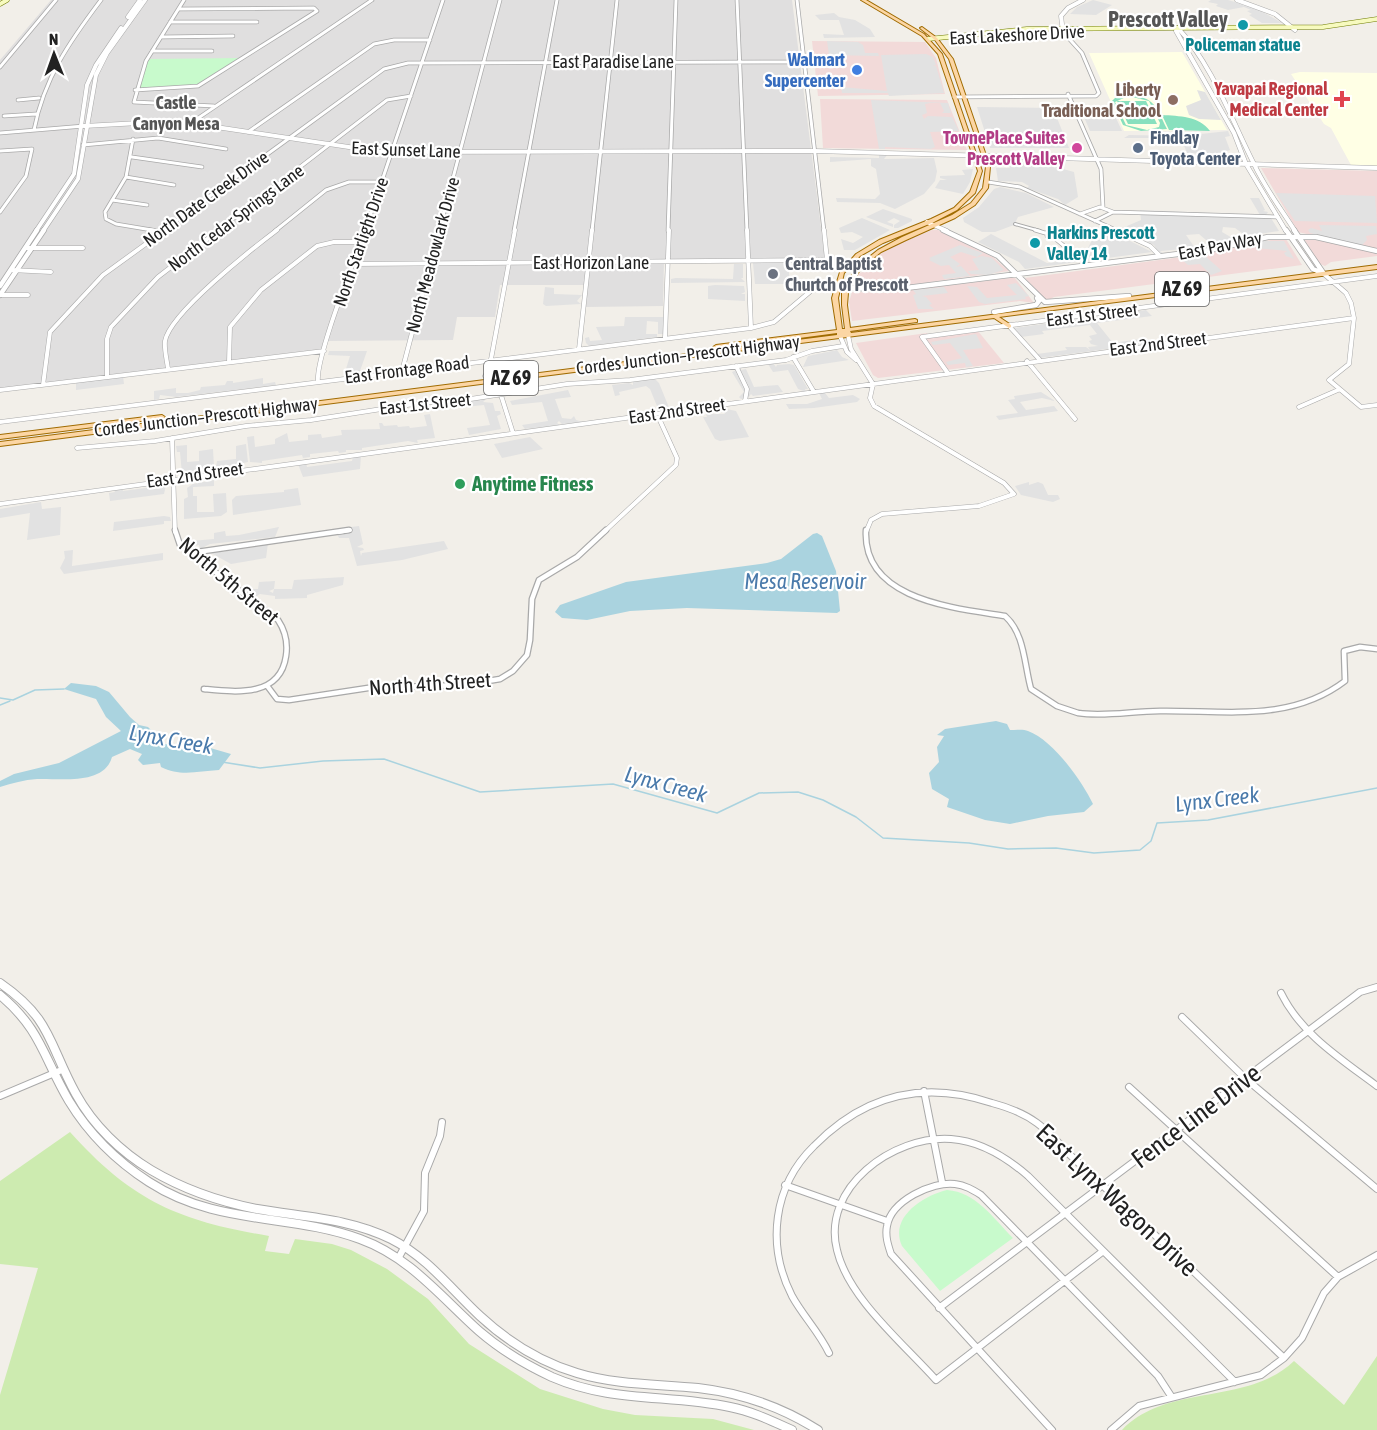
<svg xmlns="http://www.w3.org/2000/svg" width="1377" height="1430" viewBox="0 0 1377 1430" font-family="'Asap Condensed',sans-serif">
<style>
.residential{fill:#e0dfdf}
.commercial{fill:#f2dad9}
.education{fill:#ffffe5}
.grass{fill:#cdebb0}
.park{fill:#c8facc}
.pitch{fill:#88e0be;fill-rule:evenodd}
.parking{fill:#e2e2e2}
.water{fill:#aad3df}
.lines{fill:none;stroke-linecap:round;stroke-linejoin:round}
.stream{stroke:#aad3df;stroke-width:1.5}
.pedestrian-far1-casing{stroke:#a9a9a9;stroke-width:4}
.pedestrian-casing{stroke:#a9a9a9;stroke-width:4.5}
.minor-far3-casing{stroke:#a9a9a9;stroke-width:4.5}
.minor-far2-casing{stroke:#a9a9a9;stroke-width:5}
.minor-far1-casing{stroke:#a9a9a9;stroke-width:7}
.minor-casing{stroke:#a9a9a9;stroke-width:8}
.tertiary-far2-casing{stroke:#a9a9a9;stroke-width:5}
.tertiary-far1-casing{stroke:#a9a9a9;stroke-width:6}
.tertiary-casing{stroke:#a9a9a9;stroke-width:10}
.secondary-casing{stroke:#707d05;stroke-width:5}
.primary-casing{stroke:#a06b00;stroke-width:2}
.pedestrian-far1{stroke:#fff;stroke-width:2}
.pedestrian{stroke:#fff;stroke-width:3}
.minor-far3{stroke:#fff;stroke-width:3}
.minor-far2{stroke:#fff;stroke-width:4}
.minor-far1{stroke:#fff;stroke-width:4.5}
.minor{stroke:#fff;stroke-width:6}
.tertiary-far2{stroke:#fff;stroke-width:4}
.tertiary-far1{stroke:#fff;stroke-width:4.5}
.tertiary{stroke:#fff;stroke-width:8}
.secondary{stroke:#f7fabf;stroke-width:4}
.primary{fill:#fcd6a4;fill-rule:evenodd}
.culture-dot{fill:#0f9aa8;stroke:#fff;stroke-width:2}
.shop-dot{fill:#3f7fe0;stroke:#fff;stroke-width:2}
.health-dot{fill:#e0444e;stroke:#fff;stroke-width:2}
.education-dot{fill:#8d6e63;stroke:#fff;stroke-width:2}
.hotel-dot{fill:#d1479c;stroke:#fff;stroke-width:2}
.service-dot{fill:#5c6f8a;stroke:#fff;stroke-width:2}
.worship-dot{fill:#6b7280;stroke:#fff;stroke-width:2}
.leisure-dot{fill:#2e9e5b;stroke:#fff;stroke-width:2}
.labels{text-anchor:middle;stroke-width:4.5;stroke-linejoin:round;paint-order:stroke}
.far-street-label{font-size:18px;fill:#222;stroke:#fff}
.far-culture-label{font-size:18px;font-weight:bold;fill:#0d838f;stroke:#fff}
.far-shop-label{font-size:18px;font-weight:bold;fill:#366cbe;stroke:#fff;text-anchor:end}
.far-health-label{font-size:18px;font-weight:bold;fill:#be3a42;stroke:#fff;text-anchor:end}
.far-education-label{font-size:18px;font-weight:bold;fill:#785e54;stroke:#fff;text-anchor:end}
.far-neighbourhood-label{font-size:18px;font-weight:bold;fill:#555;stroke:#fff}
.far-hotel-label{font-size:18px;font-weight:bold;fill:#b23c85;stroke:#fff;text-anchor:end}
.far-service-label{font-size:18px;font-weight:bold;fill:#4e5e75;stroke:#fff;text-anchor:start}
.far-worship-label{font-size:18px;font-weight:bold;fill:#5b616d;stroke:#fff;text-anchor:start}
.shield{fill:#fff;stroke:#646464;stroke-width:1.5}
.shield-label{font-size:20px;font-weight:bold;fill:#222}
.leisure-label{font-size:21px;font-weight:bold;fill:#27864d;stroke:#fff;text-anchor:start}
.street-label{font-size:21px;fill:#222;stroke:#fff}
.far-district-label{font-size:22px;font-weight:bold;fill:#555;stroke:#fff}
.water-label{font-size:22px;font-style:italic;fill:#4a7aab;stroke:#fff}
.near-street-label{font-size:26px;fill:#222;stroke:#fff}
</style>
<rect width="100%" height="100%" fill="#f2efe9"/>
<path class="residential" d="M51 0H792L825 259 664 261 663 306 586 307 588 285H500L495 317H457L453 340 325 341 321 349 0 388V60Z"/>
<path class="commercial" d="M812 41 925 42 936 58 945 94 818 96Z
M820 99 947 100 967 150 823 148Z
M1261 168 1377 171V250L1298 232Z
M932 230H938L993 257 1009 271 895 287 854 284 859 273 863 272 872 259 891 247Z
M1275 239H1286L1302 265 1054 297 1047 301 1025 278 1204 254Z
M1304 239 1325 241 1377 253V256L1331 262 1325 266 1320 264Z
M1010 278H1015L1034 303 1020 301 852 321 849 302 852 292 887 293Z
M978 331 1004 363 878 378 873 375 856 343 927 333 930 338Z"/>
<path class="education" d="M1182 52 1227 130 1124 131 1089 53Z
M1300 72 1377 73V166L1351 165 1331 128 1324 124 1291 74Z"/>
<path class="grass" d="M70 1132C132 1201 179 1221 269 1236L265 1251 289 1254 295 1239 332 1244 351 1250 387 1269 428 1299 469 1344 540 1389 603 1409 635 1415 713 1419 754 1430H0V1395L38 1268 0 1264V1181Z
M1377 1356V1430H1122C1167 1383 1247 1406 1294 1361L1344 1405Z"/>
<path class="park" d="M242 58 198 86 135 90 148 59Z
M947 1190C976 1192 993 1218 1013 1238L940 1291 902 1246C889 1218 922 1196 947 1190Z"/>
<path class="pitch" d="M1127 95C1155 96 1156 107 1167 129L1141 131 1123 125 1112 101 1116 97ZM1128 96 1149 101 1160 123 1159 127 1147 130 1126 125 1115 102Z
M1117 101H1146L1157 124H1128Z
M1162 115C1179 116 1199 116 1210 131L1169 130Z"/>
<path class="parking" d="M1093 0 1112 5 1096 15 1070 14 1077 7Z
M1211 0H1228L1256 8 1282 23H1262L1249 15 1252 14 1247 11 1251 10 1244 7 1228 10 1216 6 1218 4 1208 2Z
M834 13 839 17 855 20 870 29 875 37 824 38 823 34 844 35 839 20H820L815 15Z
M827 41 858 42 863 45 865 53H878L879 56 829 55Z
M926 54 933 57 936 65 933 66H936L944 93 889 96 888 93H842L841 87 887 91 881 55Z
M1197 90 1205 92 1221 120 1199 119 1189 115 1186 106 1201 100Z
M871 100 948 103 951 113H942L944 111 940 103H930L925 104 927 113 922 115 924 119 928 116 952 117 959 131 930 132 935 147 931 149 885 147V149H879Z
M977 107 1053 108 1069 148H990Z
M1084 117 1116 118 1122 131H1090Z
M1228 131 1230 136 1225 137 1230 150 1220 154 1187 153 1181 138H1124L1129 135 1183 136Z
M879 155H887L884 159 934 158 937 171 935 181 924 194 895 209 880 203 837 202 836 198 875 199 880 194 876 169 871 166V159L830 162V157L879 158Z
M1007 161 1048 163 1049 161H1054L1056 167 1074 172 1078 197 1065 205 1058 199 1027 188 1029 186 1022 182 998 181 996 168H1010L1008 164H1013Z
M973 169 970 182 963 194 935 188 940 180H947L940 178V176L965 175 962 170Z
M1000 187 1026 193 1054 207 1018 217 1014 225 995 232H982L964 222 963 218 979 207 994 189Z
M1276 193 1375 196 1377 223 1295 221Z
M1250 198H1259L1265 210 1263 211 1268 212 1266 215H1269L1279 231 1246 236 1235 228 1223 227 1222 232 1234 239 1225 243 1227 244 1214 247 1199 234 1186 235 1195 248 1160 251 1164 254 1158 252 1154 245 1120 229 1141 220 1140 210 1260 215Z
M883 209 912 219V221L898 228H894V225L900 221 894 218 887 222 893 224V227L866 217Z
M862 218 890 230 855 250H844L841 239 853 243 863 237 852 232 841 233 839 228Z
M1319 225 1376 226 1377 234 1366 236 1367 240 1361 246 1310 233 1308 230 1311 228 1322 231Z
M1112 232 1152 252 1025 269 1019 262 978 242 991 234 1047 263 1056 262 1054 260 1088 248 1092 240Z
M1262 241H1284L1294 259 1286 256 1284 253 1287 251 1256 248 1255 242Z
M960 245 983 253 977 257 961 252 950 257 960 264 956 267 961 266 970 276 944 279 942 275 956 273 949 265 941 266 929 260 931 259 929 258Z
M1199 254 1204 255 1222 271 1211 275 1200 264 1188 265 1180 258Z
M982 256 992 258 1004 270 988 275 971 274 968 271 979 270 972 259Z
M753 263H788L790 284H755Z
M734 264H743V278H741L745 282 671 283V279L676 278 733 279Z
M1016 283 1029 296 1025 297 1026 299 985 304 979 302 967 286 977 287 987 298 1017 295 1007 285Z
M715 285 744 286 745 292 741 294H745V301L708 299V286Z
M545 287 554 288V294L582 295 577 301 581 304 546 306 543 304Z
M944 287 948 293 922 296 926 297 932 304 929 305 934 309H918L913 295 916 294 913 290Z
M1146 310 1152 316 1097 323 1113 343 1140 339 1144 344 1040 358 1037 354 1067 350 1065 347H1086L1090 350 1088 347 1098 346 1091 344 1089 341 1092 340 1089 336 1097 334 1090 325 1042 331 1044 334 1021 337 1014 328Z
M625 317H664L663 334H658V322L647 321 646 334H657V337L589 346 586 343 585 338 589 337 590 341 602 340 596 327 624 326Z
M976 334 983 348 963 350 973 366 966 367 965 363 948 365 946 362 962 358 950 343 933 345 931 342Z
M837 350 842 357 849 360 803 367 808 356Z
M329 351H367L360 371 348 376 350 372H345L350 356 328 355Z
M773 363 776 367 777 365 789 364 794 365 808 389H805L806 392 798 389 788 370 773 372 768 364Z
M741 368V370L746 369 754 387 778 385 783 392 753 396 751 394 748 398 741 399 739 397 744 392 732 372Z
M123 376 124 384 76 390V383L80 382Z
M263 378V384L275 382 276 385 176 397 160 395 159 399 154 400V391L176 388V393H188L200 390 201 387 225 385 227 381H233V383Z
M654 378 659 383 670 410 659 411 650 389 646 386 619 392 620 395 615 396 612 385 629 383 633 385V382Z
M568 390 571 397 555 399 562 418 571 419 574 416 576 420 583 422 562 424 559 421 557 423 560 425 525 429 522 425 548 421 542 402 512 405 510 401Z
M1041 392 1055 401 1042 398 1020 402 1026 410 1054 406 1058 411 999 420 996 416 1018 413 1008 400 1015 399 1014 396Z
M819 393H825L829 398 853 395 860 399 857 402 814 408 789 409 786 404H807L822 399Z
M486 399 483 402 493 403 495 411H500L501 414 497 416 501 429 469 435 467 428 490 425 484 405 464 407 463 404 466 401Z
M722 408 736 411 749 437 720 441 715 439 703 417H707L706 414H725Z
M430 414 435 438 417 440 418 443 408 441 362 448V450H346V452L339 453 338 451 310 454V457L303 458 302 455 262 461V463L250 462 247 437 254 436 255 447 275 444V439L287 433 289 442 308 440V435L321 434 322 438 342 435 341 430 380 429 379 423H382L384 426 397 425 398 427 409 426 410 428 427 426 424 415Z
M530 437 543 449 502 458 494 444Z
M246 444 248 462 243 463V467L236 468V465L216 467 217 461 236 459V446Z
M187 445V462L199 461V451L213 449 214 467 182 474 180 452H177L176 446Z
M361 456 360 469 353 470 303 477 298 464 306 463 307 467 352 461 353 457Z
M214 480V486L193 487V496H197V512H214L213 494 226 493 227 512 221 516 184 519V499L188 497 187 488 193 484Z
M161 482V486L166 485 164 494 110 501 109 493 115 492 114 489 122 488 123 491 153 487V483Z
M1029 482V485L1038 482 1043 484 1048 495H1058L1060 499 1053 502 1021 495 1015 486Z
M298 488 301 505 233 515 232 500 236 496 284 492V490Z
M41 502 42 509 61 507 60 535 27 540 30 513 0 518V509Z
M164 516 170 517 171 521H164V524L113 531 114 522Z
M359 526 363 544 357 547 363 548 364 550 360 551 361 556 362 553 444 541 448 549 402 560 357 566 349 538H339L335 529Z
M279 527 275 537 210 544 200 549 199 545 193 546 191 541 214 539V533L225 531 226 536 239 535Z
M268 543 266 558 231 564 211 553 220 550 221 552 262 546Z
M73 550 72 566 163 553V560L64 574 60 568 65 558 64 551Z
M344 577 343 585 307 595V598L275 599V596L260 594 254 598 244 589H258L259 582 275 581 274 589 269 591 273 593 274 589H292L294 580Z"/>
<path class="water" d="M817 533 822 536 836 571 840 611 837 613 687 608 630 611 587 620 562 618 555 612 560 605 626 582 767 563 781 559 813 534Z
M71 683 96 686 109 692 130 717 139 725 148 727 165 744 200 745 231 754 219 770C198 771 181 777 161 767L160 763 143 765 138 760 142 754 130 749 112 757C104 786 59 778 37 779 24 780 12 783 0 787V781L14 774 59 763 121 731 106 717 96 699 64 689Z
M996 721 1007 724 1010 730C1016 730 1024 729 1028 731 1053 740 1082 781 1093 804L1084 812 1048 816 1010 824 985 820 947 807 949 799 932 789 929 773 939 762 937 747 944 736 937 735 945 729Z"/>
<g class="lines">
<path class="stream" d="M0 698 13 700 35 690 64 689
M0 705 10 701
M222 762 260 768 323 761 384 759 480 792 613 784 717 813 759 793 798 792 823 800 856 817 883 838 969 843 1008 849 1056 848 1094 853 1140 850 1151 841 1157 823 1208 820 1377 788"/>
<g class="pedestrian-far1-casing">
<path id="pedestrian-far1" d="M1015 224 1040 231"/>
</g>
<g class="pedestrian-casing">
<path id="pedestrian" d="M1035 230 1045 233
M1047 232 1054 235 1047 236Z
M1052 236 1075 255"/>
</g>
<g class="minor-far3-casing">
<path id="minor-far3" d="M184 0 146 61 134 102 214 106
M737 0 747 231
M797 0 824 231
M170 22H257
M161 37 233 36
M152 51H212
M0 67 56 0
M135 90 198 86 317 11 314 8 179 9
M1068 94 1101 169 1103 207
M954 97 1096 96 1099 93 1082 53 1063 32
M18 100 39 98
M4 116 36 114
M191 123 372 0
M34 130C44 78 70 41 101 0
M248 132 374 44 394 40H430
M0 133 84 126
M133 139 126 177 105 212 106 219 116 224 158 231
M83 145 158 138 226 149
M0 151 32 149 26 176 0 212
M132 157 202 167
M126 177 174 185
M988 182 1020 187 1118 231
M112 200 147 205
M1113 212 1278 217
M1080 214 1100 207 1113 212 1095 221
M162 231 384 69 408 63 805 62
M217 231 387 100 411 96
M275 231 326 190 349 182H382
M365 231 443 0
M439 231 500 0
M514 231 557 0
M592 231 617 0
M668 231 676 0"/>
</g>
<g class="minor-far2-casing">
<path id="minor-far2" d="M149 230 161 232
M747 230 751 328
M1115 230 1150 246 1160 256
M26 248H83
M354 264 827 260 824 230
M11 270 51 272
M1324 274 1346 293 1351 303 1354 318 1349 364 1329 380 1361 407 1377 405
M0 295H28
M1009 326 1039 359
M848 335 851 349 873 384 870 398 874 406 1004 483 1014 494 979 506 882 514 871 520 866 532
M840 336 847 352 856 360
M665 338 669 230
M579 349 592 230
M793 357 814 392
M1027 361 1075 419
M229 362 230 327 261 290 317 246 334 242H362
M490 365 496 375 492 380 500 392 513 433
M736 366 747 389 745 401
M168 369C167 360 164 350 165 341 170 313 252 249 277 230
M402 371 439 230
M947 372 922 337 1377 276
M485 376 489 370 515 230
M107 377V339L111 327 158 277 219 230
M318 382C315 358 355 259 365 230
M43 385 50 332 103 275 165 230
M0 390 324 351
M1299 407 1338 390
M0 422 751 328 774 322 812 290 837 287
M172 438 175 532
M77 448 155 441 246 426 311 420 420 403 464 400 567 384 630 380 786 360 812 351 843 346
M0 504 1354 318
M339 532 350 530
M604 532 676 465 677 458 657 414"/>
</g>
<g class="minor-far1-casing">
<path id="minor-far1" d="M175 530 180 545 278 620C286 632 288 643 286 656 280 698 235 692 204 689
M866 530C862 600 954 608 1005 616 1025 634 1024 664 1031 689L1057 706 1078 713C1105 717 1132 711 1160 711 1224 710 1290 723 1345 681L1344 651 1360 647 1377 649
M190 553 349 530
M268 687 277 699 289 700 368 688 464 685 500 679 513 671 527 655 530 640 532 599 539 580 577 557 606 530"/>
</g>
<g class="minor-casing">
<path id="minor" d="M1281 993C1301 1034 1341 1059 1377 1086
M1182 1017 1246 1079 1377 1189
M1129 1087 1338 1277
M924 1091 942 1182
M0 1096 64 1069
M785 1185 887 1221
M1102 1252 936 1380C904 1344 848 1298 837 1250 821 1188 893 1135 951 1139 981 1141 1006 1157 1028 1176L1235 1382
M399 1257 424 1211 425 1173 440 1136 442 1122
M939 1308 1360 992 1377 987
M829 1353C819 1332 803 1316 792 1296 766 1245 773 1186 814 1146 864 1095 924 1080 992 1103 1007 1107 1025 1114 1037 1123 1049 1132 1060 1144 1070 1155 1093 1176 1116 1198 1139 1220 1188 1266 1236 1312 1284 1358
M1052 1430 891 1254C888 1245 885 1236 887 1226 891 1201 932 1181 955 1184 965 1185 973 1190 981 1195L1158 1376 1171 1396
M1111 1430 1139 1406 1261 1375 1284 1358 1302 1338 1324 1293 1338 1277 1377 1255"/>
</g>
<g class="tertiary-far2-casing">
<path id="tertiary-far2" d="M1237 0 1275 14 1295 30
M128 17 140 0
M1178 28 1176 31 1234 133 1246 164 1286 231
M1178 28C1213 66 1231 119 1254 164 1265 188 1281 209 1295 231
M1063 32 1061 16 1068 8 1083 0
M84 126 176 121 382 152 815 151 1025 157
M1097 159 1025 157 1377 168
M927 222 947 231
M36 231 74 174 87 85 96 65 121 28
M43 231 78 179 96 75 107 53 145 0"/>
</g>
<g class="tertiary-far1-casing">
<path id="tertiary-far1" d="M943 230 998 256 1045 302 1129 296
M1286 230 1313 269 1324 274
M1294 230 1324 274
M0 286 37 230
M846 288 898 289 1210 250 1268 237H1316L1377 251
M0 295 44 230
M994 312 1036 305 1039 301 1037 298"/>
</g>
<g class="tertiary-casing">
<path id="tertiary" d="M0 983C52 1019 48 1043 76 1094 93 1125 121 1152 151 1170 183 1189 221 1202 257 1209 302 1217 349 1218 391 1239 427 1257 451 1289 480 1316 507 1341 541 1362 577 1373 616 1385 658 1384 698 1388 741 1393 782 1407 818 1430
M0 995C41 1029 44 1059 69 1101 89 1134 118 1162 149 1182 217 1226 289 1213 360 1239 410 1257 441 1297 479 1331 501 1350 526 1365 552 1377 612 1403 668 1394 730 1407 751 1411 772 1421 792 1430"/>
</g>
<g class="secondary-casing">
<path id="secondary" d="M0 4 7 0
M928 39 1027 29 1323 27 1377 19"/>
</g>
<g class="primary-casing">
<path id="primary" d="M861 0H866L924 34 942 54 982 171 975 193 957 210 934 222 883 243 860 256 844 273 838 298 842 329H845L842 305V293L843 288 858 266 878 250 902 237 952 215 971 203 983 188 986 167 949 59 935 40 921 29 920 28 922 27 937 38 953 59 990 167 988 188 975 205 955 218 906 240 881 252 861 268 849 288 848 293 847 305 850 328 915 319 917 320V322L850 331 851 333 1377 265V269L999 317 1011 325V327L1009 328 994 318 0 446V442L837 335V333L716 349 713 347 716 345 837 330 832 298 840 272 856 254 879 240 931 219 954 208 970 192 978 171 938 54 922 36Z
M162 415 165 417 164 418 0 439V435Z"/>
</g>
<use href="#pedestrian-far1" class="pedestrian-far1"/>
<use href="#pedestrian" class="pedestrian"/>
<use href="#minor-far3" class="minor-far3"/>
<use href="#minor-far2" class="minor-far2"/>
<use href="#minor-far1" class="minor-far1"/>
<use href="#minor" class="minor"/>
<use href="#tertiary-far2" class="tertiary-far2"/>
<use href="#tertiary-far1" class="tertiary-far1"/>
<use href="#tertiary" class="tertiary"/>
<use href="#secondary" class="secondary"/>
<use href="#primary" class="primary"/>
</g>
<g class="culture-dot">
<circle cx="1243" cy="25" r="6"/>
<circle cx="1035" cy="243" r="6"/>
</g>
<circle class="shop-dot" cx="857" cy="70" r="6"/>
<path class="health-dot" d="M1339 90h6v6h6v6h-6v6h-6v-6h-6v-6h6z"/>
<circle class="education-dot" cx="1173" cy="100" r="6"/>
<circle class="hotel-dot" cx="1077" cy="148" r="6"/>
<circle class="service-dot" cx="1138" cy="148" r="6"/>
<circle class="worship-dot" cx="773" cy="274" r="6"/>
<circle class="leisure-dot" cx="460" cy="484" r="6"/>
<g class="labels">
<g class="far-street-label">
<text transform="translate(1017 35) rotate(-3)" y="6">East Lakeshore Drive</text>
<text x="613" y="68">East Paradise Lane</text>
<text transform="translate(406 150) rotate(2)" y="6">East Sunset Lane</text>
<text transform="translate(206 199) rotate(-36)" y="6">North Date Creek Drive</text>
<text transform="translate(236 218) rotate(-37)" y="6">North Cedar Springs Lane</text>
<text transform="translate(361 242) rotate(-71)" y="6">North Starlight Drive</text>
<text transform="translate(1220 246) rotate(-11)" y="6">East Pav Way</text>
<text transform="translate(433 255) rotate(-75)" y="6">North Meadowlark Drive</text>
<text x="591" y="269">East Horizon Lane</text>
<text transform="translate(1092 315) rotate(-7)" y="6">East 1st Street</text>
<text transform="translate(1158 344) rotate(-7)" y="6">East 2nd Street</text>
<text transform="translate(688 355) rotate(-7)" y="6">Cordes Junction–Prescott Highway</text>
<text transform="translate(407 370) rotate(-7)" y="6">East Frontage Road</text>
<text transform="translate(425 404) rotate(-6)" y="6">East 1st Street</text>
<text transform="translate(677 411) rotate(-8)" y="6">East 2nd Street</text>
<text transform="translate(206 417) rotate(-7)" y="6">Cordes Junction–Prescott Highway</text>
<text transform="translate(195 475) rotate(-8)" y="6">East 2nd Street</text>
</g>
<g class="far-culture-label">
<text x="1243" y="51">Policeman statue</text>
<text x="1047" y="239" text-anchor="start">Harkins Prescott<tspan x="1047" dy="21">Valley 14</tspan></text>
</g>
<g class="far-shop-label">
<text x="845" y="66">Walmart<tspan x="845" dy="21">Supercenter</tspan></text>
</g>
<g class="far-health-label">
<text x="1328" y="95">Yavapai Regional<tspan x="1328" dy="21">Medical Center</tspan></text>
</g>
<g class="far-education-label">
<text x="1161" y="96">Liberty<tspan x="1161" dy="21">Traditional School</tspan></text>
</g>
<g class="far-neighbourhood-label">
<text x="176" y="109">Castle<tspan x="176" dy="21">Canyon Mesa</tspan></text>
</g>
<g class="far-hotel-label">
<text x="1065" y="144">TownePlace Suites<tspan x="1065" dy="21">Prescott Valley</tspan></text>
</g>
<g class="far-service-label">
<text x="1150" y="144">Findlay<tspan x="1150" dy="21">Toyota Center</tspan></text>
</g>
<g class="far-worship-label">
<text x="785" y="270">Central Baptist<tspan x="785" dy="21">Churtch of Prescott</tspan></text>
</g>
<g class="shield">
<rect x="1155" y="272" width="54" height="34" rx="4.5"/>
<rect x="484" y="361" width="54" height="34" rx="4.5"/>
</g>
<g class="shield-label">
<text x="1182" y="296">AZ 69</text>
<text x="511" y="385">AZ 69</text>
</g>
<g class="leisure-label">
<text x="472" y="491">Anytime Fitness</text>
</g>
<g class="street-label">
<text transform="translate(229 581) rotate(40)" y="7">North 5th Street</text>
<text transform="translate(430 684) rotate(-4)" y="7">North 4th Street</text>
</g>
<g class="far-district-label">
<text x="1168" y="27">Prescott Valley</text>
</g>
<g class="water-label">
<text x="805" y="589">Mesa Reservoir</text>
<text transform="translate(171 739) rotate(10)" y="8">Lynx Creek</text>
<text transform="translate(666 784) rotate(15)" y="8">Lynx Creek</text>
<text transform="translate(1217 799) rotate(-7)" y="8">Lynx Creek</text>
</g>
<g class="near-street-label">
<text transform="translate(1196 1116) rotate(-37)" y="9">Fence Line Drive</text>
<text transform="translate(1117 1200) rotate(43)" y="9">East Lynx Wagon Drive</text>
</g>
</g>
<g transform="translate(54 54) rotate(359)" stroke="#ffffff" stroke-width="4.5" paint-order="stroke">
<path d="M0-4.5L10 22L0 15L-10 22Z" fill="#222222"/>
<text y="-9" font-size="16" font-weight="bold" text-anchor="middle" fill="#222222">N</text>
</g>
</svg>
